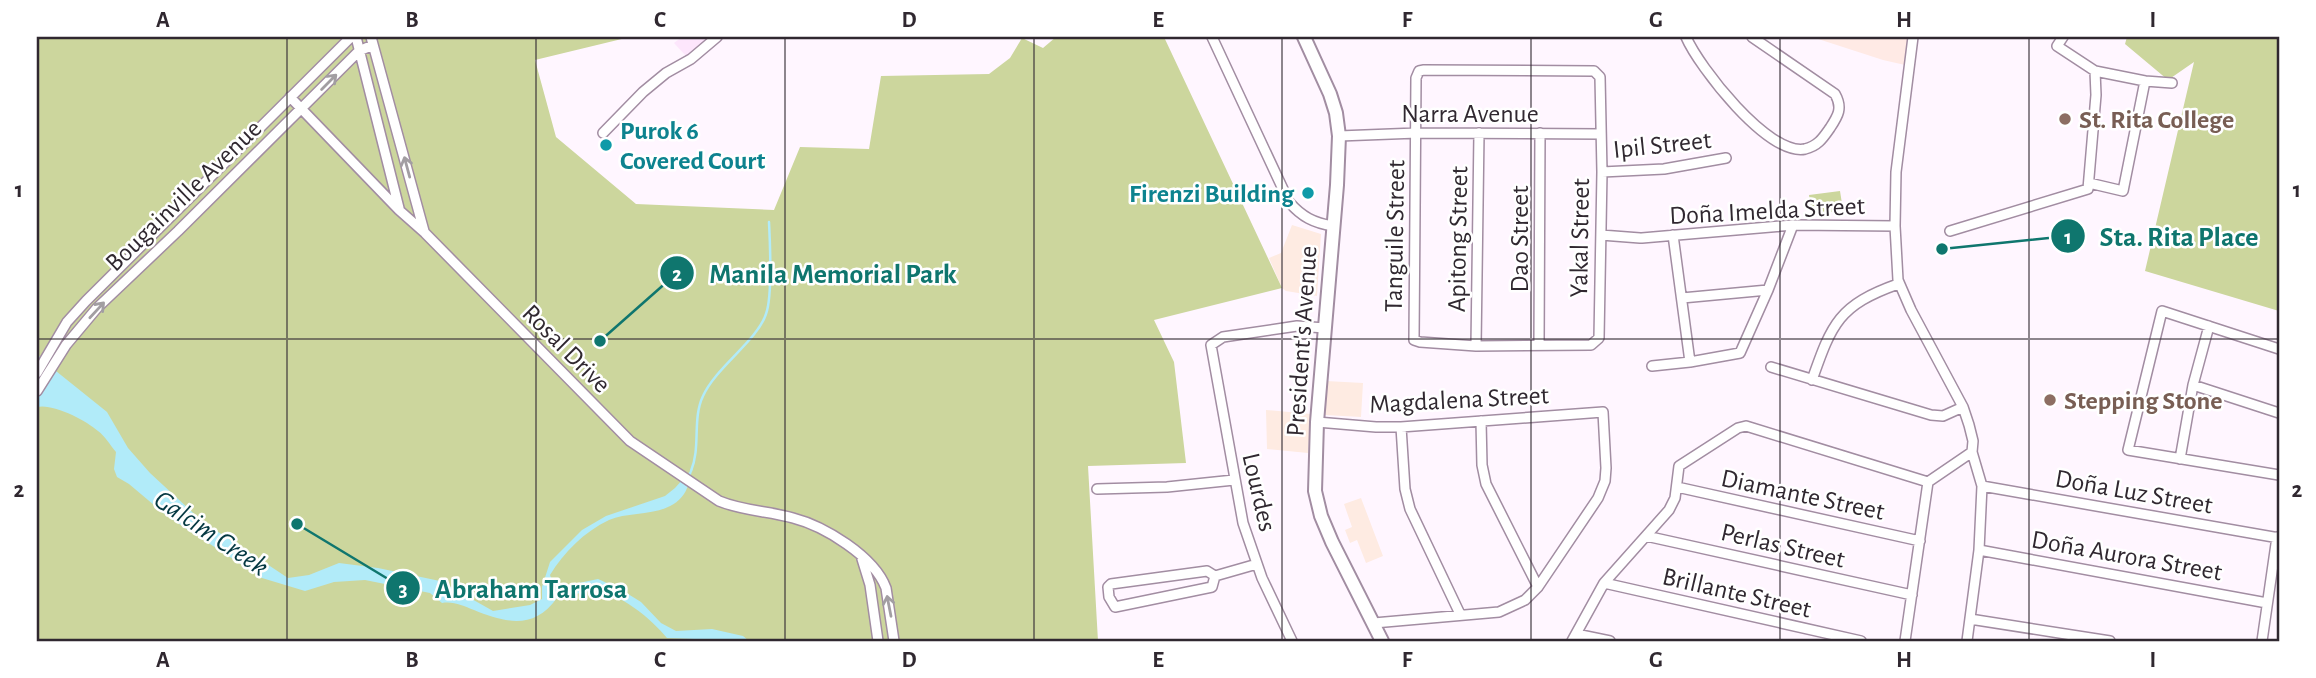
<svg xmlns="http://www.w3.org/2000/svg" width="2316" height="678" viewBox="0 0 2316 678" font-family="'Alegreya Sans',sans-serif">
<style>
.commercial{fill:#feebe2}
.industrial{fill:#ffeae5}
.built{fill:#fde6fc}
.green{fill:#ccd69d}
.water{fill:#b1ebf9}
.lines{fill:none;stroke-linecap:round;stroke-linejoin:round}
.stream{stroke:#b1ebf9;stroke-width:2.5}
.street-casing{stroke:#a28da2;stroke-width:12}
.secondary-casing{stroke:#a28da2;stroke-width:16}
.street{stroke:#fff;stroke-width:9}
.secondary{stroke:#fff;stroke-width:12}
.oneway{stroke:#a29ea2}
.grid{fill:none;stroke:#302830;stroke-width:2;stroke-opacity:0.55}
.education-dot{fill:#8d6e63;stroke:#fff;stroke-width:2.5}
.culture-dot{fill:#0f9aa8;stroke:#fff;stroke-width:2.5}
.labels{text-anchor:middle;stroke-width:5;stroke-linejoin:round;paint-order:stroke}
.street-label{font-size:26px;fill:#302830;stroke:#fff}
.education-label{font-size:26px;font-weight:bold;fill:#785e54;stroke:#fff;text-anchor:start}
.culture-label{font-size:26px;font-weight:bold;fill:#0d838f;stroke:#fff;text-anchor:start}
.water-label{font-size:28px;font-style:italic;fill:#043842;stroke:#fff}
.leader{fill:none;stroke:#0f766e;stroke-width:2.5}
.callout-dot{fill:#0f766e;stroke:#fff;stroke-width:2.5}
.mark-label{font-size:21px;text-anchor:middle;font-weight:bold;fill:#fff}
.callout-label{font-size:28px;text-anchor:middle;font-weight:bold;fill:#0f766e;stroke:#fff;stroke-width:5;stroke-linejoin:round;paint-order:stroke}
.neatline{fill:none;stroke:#302830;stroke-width:2.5}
.grid-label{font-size:23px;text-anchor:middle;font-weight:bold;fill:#302830}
</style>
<rect width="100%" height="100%" fill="#fff6ff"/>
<path class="commercial" d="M1292 225 1321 234 1317 296 1286 291 1282 288 1269 258 1281 253Z
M1326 381 1363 383 1361 417 1325 415Z
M1266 410 1311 414 1308 453 1267 449Z
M1361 498 1383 556 1366 563 1357 540 1350 543 1345 530 1352 527 1344 504Z"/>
<path class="industrial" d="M1812 37H1909L1905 65 1883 60Z"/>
<path class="built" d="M682 37H710L687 57 674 43Z"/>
<path class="green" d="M37 37H630L535 60 556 137 636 204 774 210 800 147 869 149 881 76 989 74 1010 58 1022 38 1043 48 1056 37H1164L1282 288 1154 320 1174 362 1186 463 1088 466 1098 641H37Z
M2127 37H2279V311L2145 271 2194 62 2168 80 2125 44Z
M1840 191 1843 210 1812 215 1809 195Z"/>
<path class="water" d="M37 352 41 359 107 412 128 448 150 473 203 522 288 578 309 575 339 563 378 568 440 581 493 611 530 605 542 599V587L550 562 582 530 606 516 665 496 675 488 693 468C690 476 689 487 684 494 668 518 632 510 609 520 584 532 564 552 550 575L555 588 598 579 620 589 641 602 661 623 676 631 712 629 743 636 749 641 667 638C652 619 616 589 591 591 580 592 568 597 557 598 534 630 506 623 474 610 463 606 454 601 442 603L430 593 365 580 334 582 305 591 262 578 167 516 129 484 117 477 114 469 116 452C110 445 105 436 98 431 86 420 52 403 37 407Z"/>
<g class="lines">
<path class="stream" d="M691 471C701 447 692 419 703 396 716 367 757 341 766 314 773 295 770 244 769 222"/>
<g class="street-casing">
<path id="street" d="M356 37 399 208
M371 37 424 231
M1212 37 1289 202C1302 217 1314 223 1333 226
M1686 37C1699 67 1768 156 1805 149 1818 146 1823 138 1830 128 1838 116 1843 108 1835 94L1752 37
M1913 37 1896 172 1895 226 1898 280 1911 310 1963 407 1969 425 1973 441 1972 452 1982 486 1979 550 1967 641
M2063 37 2057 46 2095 71 2145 81 2172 83
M1424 70 1594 71 1600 77 1602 172 1599 338 1591 345 1476 346 1420 342 1414 340 1416 78 1419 71Z
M290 97 399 210 425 233 630 441 719 501C743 511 768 511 793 518 824 526 874 556 886 588L894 641
M603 133 643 92 666 73 691 59 717 37
M1339 136 1417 133 1601 134
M1602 172 1664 169 1726 158
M2089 183 2123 191 2145 81
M1950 231 2088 189 2096 95 2095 71
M1601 235 1640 238
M1673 235 1690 362
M1642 238 1793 225 1895 226
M1682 298 1768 290
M1539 345 1540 133
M1476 346 1479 133
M2279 349 2162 311 2128 450 2279 475
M1652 366 1690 362 1740 353 1768 290 1793 225
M1771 367 1931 415 1943 416 1963 407
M37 373 67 322 86 301 351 37
M1812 380C1832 323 1839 305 1898 284
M2193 385 2279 413
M37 391 66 345 97 308 178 231 359 51 373 45
M1481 421 1482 465 1486 484 1538 587
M1317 422 1376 427H1401L1603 412 1606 468 1605 481 1598 498 1538 587 1525 600 1499 612 1374 623
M1401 427 1405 489 1410 509 1460 614
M2180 459 2193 385 2209 326
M1982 486 2279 538
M1677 487 1920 541
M1097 489 1167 487 1234 480
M1646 536 1912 595
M1979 550 2267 603
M862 559 870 585 878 641
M1215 576 1212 587 1115 607 1109 597 1108 587 1111 584 1207 571 1215 576 1257 564
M1604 583 1861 641
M1970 619 2110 641
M1576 634 1610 641
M1292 641 1262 578 1243 523 1211 345 1223 337 1297 326 1325 328
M1572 641 1604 583 1669 510 1675 498 1679 466 1738 428 1746 426 1928 482 1972 452
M1905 641 1928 482
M2262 641 2277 537"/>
</g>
<g class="secondary-casing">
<path id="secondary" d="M1304 37 1330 94 1336 113 1339 136 1337 185 1317 422 1315 491 1321 516 1332 542 1382 641"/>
</g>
<use href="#street" class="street"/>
<use href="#secondary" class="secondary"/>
</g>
<defs><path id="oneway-shaft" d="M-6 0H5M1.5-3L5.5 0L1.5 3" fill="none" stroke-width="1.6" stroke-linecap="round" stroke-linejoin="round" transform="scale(1.75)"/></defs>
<g class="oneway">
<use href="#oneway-shaft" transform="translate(329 82) rotate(-45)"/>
<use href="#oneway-shaft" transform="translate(407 167) rotate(-105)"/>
<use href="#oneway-shaft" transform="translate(97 310) rotate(-47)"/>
<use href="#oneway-shaft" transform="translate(889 606) rotate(-101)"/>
</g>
<path class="grid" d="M287 37V641M536 37V641M785 37V641M1034 37V641M1282 37V641M1531 37V641M1780 37V641M2029 37V641M37 339H2279"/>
<g class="education-dot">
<circle cx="2065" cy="119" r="7"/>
<circle cx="2050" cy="400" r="7"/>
</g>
<g class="culture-dot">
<circle cx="606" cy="145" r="7"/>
<circle cx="1308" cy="193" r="7"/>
</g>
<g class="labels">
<g class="street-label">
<text x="1470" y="122">Narra Avenue</text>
<text transform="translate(1662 144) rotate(-6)" y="9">Ipil Street</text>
<text transform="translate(183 195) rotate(-44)" y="9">Bougainville Avenue</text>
<text transform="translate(1767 210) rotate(-3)" y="9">Doña Imelda Street</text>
<text transform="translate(1394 236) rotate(-89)" y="9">Tanguile Street</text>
<text transform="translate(1579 238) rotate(-89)" y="9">Yakal Street</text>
<text transform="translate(1457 239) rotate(-89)" y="9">Apitong Street</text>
<text transform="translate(1519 239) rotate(-90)" y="9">Dao Street</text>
<text transform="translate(1301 341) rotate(-86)" y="9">President's Avenue</text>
<text transform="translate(567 348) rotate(45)" y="9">Rosal Drive</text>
<text transform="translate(1459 399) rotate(-3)" y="9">Magdalena Street</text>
<text transform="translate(2134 491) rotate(10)" y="9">Doña Luz Street</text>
<text transform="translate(1260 492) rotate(77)" y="9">Lourdes</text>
<text transform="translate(1803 494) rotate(12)" y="9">Diamante Street</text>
<text transform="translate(1783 545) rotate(13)" y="9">Perlas Street</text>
<text transform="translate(2127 555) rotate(10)" y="9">Doña Aurora Street</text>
<text transform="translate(1737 592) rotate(13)" y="9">Brillante Street</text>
</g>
<g class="education-label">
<text x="2079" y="128">St. Rita College</text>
<text x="2064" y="409">Stepping Stone</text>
</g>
<g class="culture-label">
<text x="620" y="139">Purok 6<tspan x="620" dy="30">Covered Court</tspan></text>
<text x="1294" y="202" text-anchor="end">Firenzi Building</text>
</g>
<g class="water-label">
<text transform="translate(212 532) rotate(34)" y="10">Galcim Creek</text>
</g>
</g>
<path class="leader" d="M1942 249L2068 236M600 341L677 273M297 524L403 588"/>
<g class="callout-dot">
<circle cx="1942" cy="249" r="7"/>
<circle cx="600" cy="341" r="7"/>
<circle cx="297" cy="524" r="7"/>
<circle cx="2068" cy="236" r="18"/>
<circle cx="677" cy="273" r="18"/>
<circle cx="403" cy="588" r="18"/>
</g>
<g class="mark-label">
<text x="2068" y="244">1</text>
<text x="677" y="281">2</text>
<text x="403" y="596">3</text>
</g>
<g class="callout-label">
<text x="2179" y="246">Sta. Rita Place</text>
<text x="833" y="283">Manila Memorial Park</text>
<text x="531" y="598">Abraham Tarrosa</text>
</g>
<rect width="2316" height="678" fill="none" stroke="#ffffff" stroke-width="77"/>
<rect x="38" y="38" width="2240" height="602" class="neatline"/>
<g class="grid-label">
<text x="163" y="27">A</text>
<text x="412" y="27">B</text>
<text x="660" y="27">C</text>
<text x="909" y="27">D</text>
<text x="1158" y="27">E</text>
<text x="1407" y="27">F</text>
<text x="1656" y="27">G</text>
<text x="1904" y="27">H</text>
<text x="2153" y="27">I</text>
<text x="19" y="197">1</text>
<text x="2297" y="197">1</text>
<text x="19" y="497">2</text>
<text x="2297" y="497">2</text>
<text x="163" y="667">A</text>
<text x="412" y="667">B</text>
<text x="660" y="667">C</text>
<text x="909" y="667">D</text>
<text x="1158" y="667">E</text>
<text x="1407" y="667">F</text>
<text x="1656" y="667">G</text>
<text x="1904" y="667">H</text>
<text x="2153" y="667">I</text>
</g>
</svg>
